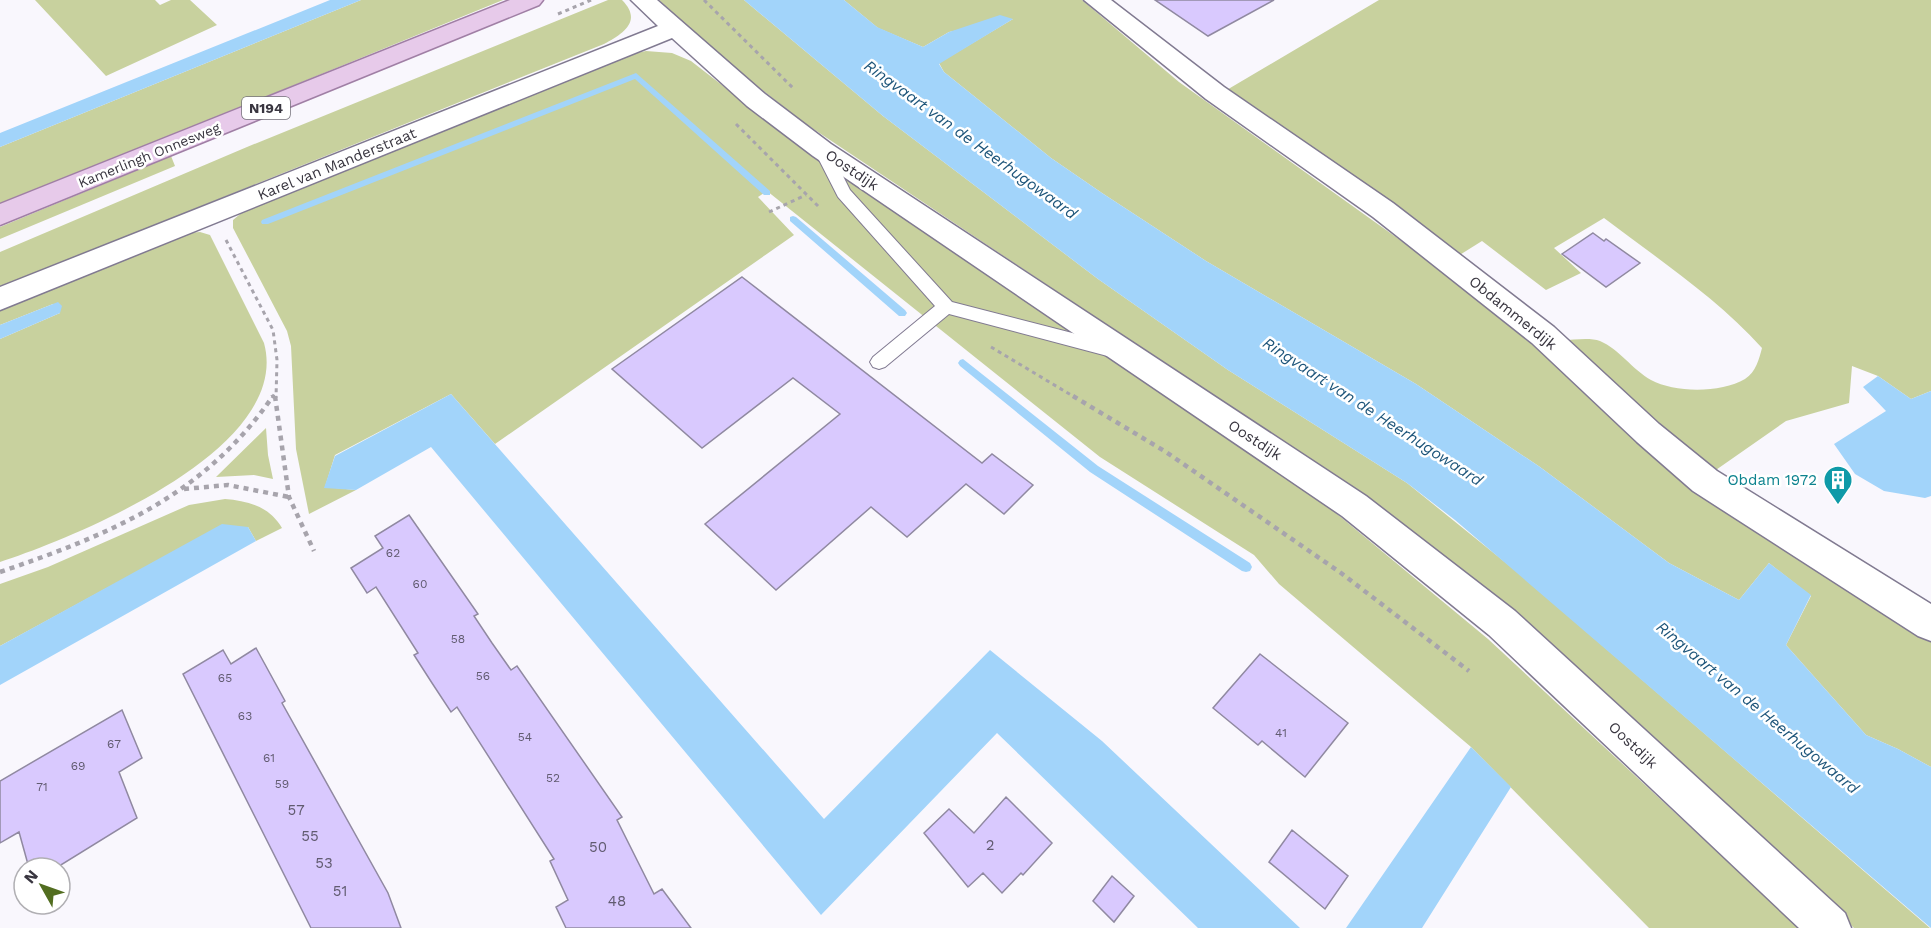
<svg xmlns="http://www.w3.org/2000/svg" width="1931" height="928" viewBox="0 0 1931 928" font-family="'Work Sans',sans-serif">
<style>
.green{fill:#c8d19e}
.water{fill:#a2d4fa}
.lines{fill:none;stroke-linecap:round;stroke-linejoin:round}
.stream{fill:#a2d4fa;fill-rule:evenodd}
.building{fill:#d9c9fe;stroke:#9089a1;stroke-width:1.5}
.service-casing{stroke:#817a91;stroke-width:2}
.minor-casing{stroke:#817a91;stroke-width:3}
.primary-casing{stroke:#a07fa5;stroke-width:3}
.path-far1{stroke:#a7a4ac;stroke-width:3;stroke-dasharray:4 4;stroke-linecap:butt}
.path{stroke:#a7a4ac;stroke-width:4.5;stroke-dasharray:5 5;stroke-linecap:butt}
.service{fill:#fff;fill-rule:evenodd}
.minor{fill:#fff;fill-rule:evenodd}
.primary{fill:#e7caea;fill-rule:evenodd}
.labels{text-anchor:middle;stroke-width:5;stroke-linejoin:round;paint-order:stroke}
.number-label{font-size:12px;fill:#615b70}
.shield{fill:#fff;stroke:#747279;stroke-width:1.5}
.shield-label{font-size:14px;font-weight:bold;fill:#393640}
.far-street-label{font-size:14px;fill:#393640;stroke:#fff}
.street-label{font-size:15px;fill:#393640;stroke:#fff}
.culture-label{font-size:15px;fill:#0d838f;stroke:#fff;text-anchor:end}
.near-number-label{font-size:15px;fill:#615b70}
.water-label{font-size:16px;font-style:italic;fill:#1d557a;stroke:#fff}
</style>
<rect width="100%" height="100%" fill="#f9f7fd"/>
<path class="green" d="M35 0H155L160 5 171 0H190L217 25 106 76Z
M361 0H503L0 205V147Z
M608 0H622C643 21 623 34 604 44L0 287V252L247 147Z
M659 0H744L883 116 1098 279 1228 370 1407 483 1516 571 1930 928H1854L1557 652 1441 553 1348 486 803 122 724 60Z
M844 0H1082L1179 82 1428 260 1508 321 1651 455 1697 490 1797 558 1931 641V767L1898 749 1866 735 1786 645 1811 596 1769 563 1739 600 1669 563 1540 467 1416 384 1206 261 1102 193 1051 158 944 72 939 63 1013 19 949 32 923 47 878 28Z
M1379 0H1931V391L1911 399 1878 376 1852 366 1849 403 1786 421 1713 472 1563 340C1573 340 1590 337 1600 341 1619 349 1633 370 1651 380 1675 393 1721 393 1745 379 1756 372 1759 359 1762 348 1717 298 1658 259 1604 218L1554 248 1581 273 1546 290 1482 241 1458 256 1225 91Z
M646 51 672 53 691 61 822 163 1331 509 1488 639 1799 928H1649L1471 747 1279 584 1254 555 1100 457 767 191 758 197 794 235 495 444 451 394 335 455 325 487 356 490 309 514 296 449 291 346 287 331 233 228V220L245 210 637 53Z
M171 156 175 166 0 239V227Z
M188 233 200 232 210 235 264 343C293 449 76 537 0 562V339L60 313 53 304 0 325V310Z
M266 428 268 455 273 479 254 475 216 477Z
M225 499C248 501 269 506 282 528L256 541 248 527 105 589 0 646V584L48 567 189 505Z"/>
<path class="water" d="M330 0H361L0 147V133Z
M744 0H844L877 27 923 47 949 32 1000 15 1013 19 939 64 944 72 1051 158 1102 193 1206 261 1416 384 1540 467 1669 563 1739 600 1769 563 1811 595 1786 645 1866 735 1898 749 1931 767V928L1455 520 1407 483 1228 370 1098 279 883 116Z
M58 302 62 306 60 313 0 339V325Z
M1878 376 1911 399 1931 391V496L1925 498 1884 491 1855 474 1834 444 1886 411 1863 387Z
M451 394 824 819 990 650 1102 741 1300 928H1198L997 733 821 915 431 447 356 490 324 488 335 456Z
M222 524 248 527 256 541 0 685V646Z
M1471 747 1511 787 1422 928H1346Z"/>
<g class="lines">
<path class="stream" d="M636 73 770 191V195H764L635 79 268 224H262L261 222 262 220Z
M793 216 796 217 905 310 907 313 905 316H899L790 221V217Z
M963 359 1098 466 1250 563 1252 567 1250 571 1246 572 1242 571 1090 472 960 366 958 363 960 360Z"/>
</g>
<path class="building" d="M1155 0H1274L1208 36Z
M1593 233 1604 241 1606 239 1640 263 1606 287 1562 254Z
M742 277 982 463 992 454 1033 485 1004 514 966 484 907 537 871 507 776 590 705 524 840 414 793 378 702 448 612 369Z
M409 515 478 614 474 616 492 643 511 670 517 666 622 817 617 820 654 894 662 889 691 928H566L556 907 568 900 550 861 554 859 457 707 451 712 432 683 414 655 418 653 376 587 367 593 351 568 383 548 375 536Z
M256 648 285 701 282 703 388 893 401 928H311L183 674 223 650 231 664Z
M1260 654 1348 723 1305 777 1262 741 1258 745 1213 708Z
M122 710 142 758 119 772 137 818 56 868H29L19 832 0 843V781Z
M1006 797 1052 843 1023 875 1021 873 1002 893 983 873 968 887 924 833 949 809 974 833Z
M1292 830 1348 876 1325 909 1269 862Z
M1112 876 1134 896 1114 922 1093 901Z"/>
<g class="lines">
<g class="service-casing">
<path id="service" d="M822 145 828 146 850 190 952 302 1115 344 1121 346 1124 351 1121 356 1115 358 949 314 885 367 879 369 873 367 870 362 873 357 935 306 838 197 814 150 816 146Z"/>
</g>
<g class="minor-casing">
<path id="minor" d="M631 0H657L765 94 831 144 1366 496 1515 611 1845 913 1851 928H1799L1489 635 1342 516 813 156 747 106 672 38 0 310V287L658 26Z
M1084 0H1111L1224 87 1393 203 1554 327 1659 424 1717 471 1931 604V641L1918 636 1693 491 1637 442 1532 343 1373 217 1206 99Z"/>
</g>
<g class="primary-casing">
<path id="primary" d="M510 0H543L539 5 0 225V204Z"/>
</g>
<path class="path-far1" d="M704 0 793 88
M558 14 591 0
M736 124 820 208
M769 212 806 195
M226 240 273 330 277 360 276 398
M991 347 1076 398
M272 398 275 393"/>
<path class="path" d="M275 396 289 497 314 551
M1073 396 1166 452 1341 573 1469 671
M184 489 228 485 289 497
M0 572C111 534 204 496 273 396"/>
<use href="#service" class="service"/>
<use href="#minor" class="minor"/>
<use href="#primary" class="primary"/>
</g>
<defs>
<g id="building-pin" transform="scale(1.5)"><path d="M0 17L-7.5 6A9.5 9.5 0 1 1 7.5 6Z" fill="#0f9aa8" stroke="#fff"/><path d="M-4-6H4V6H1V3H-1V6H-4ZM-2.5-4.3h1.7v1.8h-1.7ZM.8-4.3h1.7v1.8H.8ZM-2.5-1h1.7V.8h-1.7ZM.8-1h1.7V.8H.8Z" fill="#fff"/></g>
</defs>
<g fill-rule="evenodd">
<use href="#building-pin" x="1838" y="480"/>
</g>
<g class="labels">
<g class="number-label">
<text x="393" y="557">62</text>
<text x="420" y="588">60</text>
<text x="458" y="643">58</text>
<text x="483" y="680">56</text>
<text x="225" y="682">65</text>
<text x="245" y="720">63</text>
<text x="1281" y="737">41</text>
<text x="525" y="741">54</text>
<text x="114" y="748">67</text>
<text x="269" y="762">61</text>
<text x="78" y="770">69</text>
<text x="553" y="782">52</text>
<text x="282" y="788">59</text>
<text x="42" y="791">71</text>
</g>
<rect class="shield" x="242" y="97" width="48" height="22" rx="4.5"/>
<g class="shield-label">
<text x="266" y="113">N194</text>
</g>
<g class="far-street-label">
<text transform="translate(149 155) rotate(-22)" y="5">Kamerlingh Onnesweg</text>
</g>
<g class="street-label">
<text transform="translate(337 164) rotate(-22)" y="5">Karel van Manderstraat</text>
<text transform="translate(852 170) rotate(34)" y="5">Oostdijk</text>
<text transform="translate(1513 313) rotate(39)" y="5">Obdammerdijk</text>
<text transform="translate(1255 440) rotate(33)" y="5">Oostdijk</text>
<text transform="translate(1633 745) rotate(43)" y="5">Oostdijk</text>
</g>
<g class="culture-label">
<text x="1817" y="485">Obdam 1972</text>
</g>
<g class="near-number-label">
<text x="296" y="815">57</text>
<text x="310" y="841">55</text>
<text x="990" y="850">2</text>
<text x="598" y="852">50</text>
<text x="324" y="868">53</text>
<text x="340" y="896">51</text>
<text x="617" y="906">48</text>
</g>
<g class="water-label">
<text transform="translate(971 139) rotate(36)" y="6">Ringvaart van de Heerhugowaard</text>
<text transform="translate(1373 411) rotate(33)" y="6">Ringvaart van de Heerhugowaard</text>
<text transform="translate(1758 707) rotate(40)" y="6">Ringvaart van de Heerhugowaard</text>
</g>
</g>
<g transform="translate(42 886) rotate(310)"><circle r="28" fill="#ffffff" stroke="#b0afb3" stroke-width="1.5"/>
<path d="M0-4.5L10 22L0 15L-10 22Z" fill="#526d20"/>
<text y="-9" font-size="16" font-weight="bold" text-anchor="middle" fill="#393640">N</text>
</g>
</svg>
